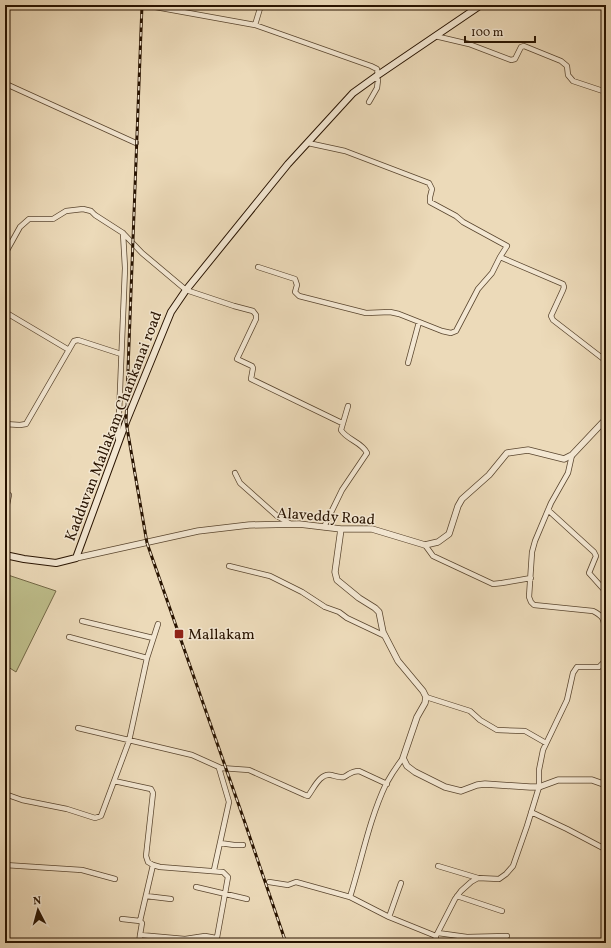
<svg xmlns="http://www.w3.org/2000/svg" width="611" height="948" viewBox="0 0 611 948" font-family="Vollkorn,serif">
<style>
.green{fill:#bebe8b;stroke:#736846}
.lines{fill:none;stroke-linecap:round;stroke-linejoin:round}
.minor-casing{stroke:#59452e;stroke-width:6}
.tertiary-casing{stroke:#59452e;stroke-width:7}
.secondary-casing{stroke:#281300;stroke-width:8}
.minor{stroke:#f3e7d2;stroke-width:4.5}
.tertiary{stroke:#f3e7d2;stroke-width:5.5}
.secondary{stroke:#f3e7d2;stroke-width:6}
.rail-casing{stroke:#281300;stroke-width:3}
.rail{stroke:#f3e7d2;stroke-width:1.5;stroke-dasharray:4.5;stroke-linecap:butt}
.poi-dot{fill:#8f2418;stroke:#f3e7d2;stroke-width:1.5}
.labels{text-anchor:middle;stroke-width:3;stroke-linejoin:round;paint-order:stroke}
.street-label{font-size:15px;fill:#281300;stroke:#f3e7d2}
.poi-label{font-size:15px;fill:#281300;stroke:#f3e7d2;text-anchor:start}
</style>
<rect width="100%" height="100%" fill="#ecdab9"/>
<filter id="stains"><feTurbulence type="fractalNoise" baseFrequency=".005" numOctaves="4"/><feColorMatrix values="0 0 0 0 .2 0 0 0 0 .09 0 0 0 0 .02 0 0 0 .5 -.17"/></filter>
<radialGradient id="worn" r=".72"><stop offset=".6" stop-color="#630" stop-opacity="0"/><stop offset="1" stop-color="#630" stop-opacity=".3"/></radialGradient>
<path class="green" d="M5 574 56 591 16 672 5 665Z"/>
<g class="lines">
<g class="minor-casing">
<path id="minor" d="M150 6 255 25 371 66 377 69 378 75
M255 25 261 5
M435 36 469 44 511 60 515 59 521 47 524 46 561 61 567 66 568 75 573 81 606 92
M5 85 6 84 136 143
M369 102 377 88 378 80 374 78
M308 143 345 151 429 183 432 189 430 197V202L456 216 463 222 507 246 500 257 563 284 564 287 563 290 551 316 553 320 606 361
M5 254 20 227 29 219H53L66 211 83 209 91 211 95 215 123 233 142 253 186 290 234 306 253 311 256 315V319L237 359 252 366 253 368 251 379 342 423
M258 267 295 279 297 285 295 292 299 296 366 313 390 312 399 314 442 331 451 333 456 331 478 289 492 273 500 257
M5 312 69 350
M408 363 419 322
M5 424 20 425 26 424 74 341 78 340 121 354
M118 439 125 268 123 233
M572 455 568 473 551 503 535 541 532 552 529 597 531 602 534 605 593 611C605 617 603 620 606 632
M235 473 240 483 277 516 289 523
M548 510 594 552 596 556 589 573 606 592
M5 514 9 495
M324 527 342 490 367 453C362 442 347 440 341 430L348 406
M425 545 433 556 493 584 502 583 531 578
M229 566 270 576 302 592 325 607 339 612 347 618 385 636
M82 621 153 638
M69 637 147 658
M426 697 470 711 480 720 497 730 525 731 546 743
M78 728 192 755 221 768 249 770 305 795 308 796C314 788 320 773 331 775 335 776 340 778 344 777 350 774 351 771 359 771L387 784
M114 781 151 789 153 793 146 856 148 862 153 865 160 867 223 872 228 877 216 943
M5 794 22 800 67 809 95 818 101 816 129 741 147 658 158 624
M531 812 567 829 605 849
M220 843 234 845H243
M5 865 82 870 115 879
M438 866 478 878
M214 870 229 802 219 768
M269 882 288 885 296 882 350 897 389 917 436 936
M196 887 247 899
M146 896 171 899
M457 896 502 911
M350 897C362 859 369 820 386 784 391 775 397 766 403 758
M389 917 401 883
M122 919 140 921 142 923 140 935 185 939 205 936 216 938
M140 921 153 865
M438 933 467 937 507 936
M139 943 140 935
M435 943 436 936 455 899 461 891 471 882 478 878 499 879 506 874 513 866 527 826 539 787V770L543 750 567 700 573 673 577 667H599L606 660"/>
</g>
<g class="tertiary-casing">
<path id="tertiary" d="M341 529 335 572 337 580 359 598 375 608 379 612 383 632 398 661 423 691 426 697 425 703 417 717 403 758 407 766 415 772 445 787 461 791 477 785 485 784 530 787H539L558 780H592L606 785
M76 558 198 531 249 525 299 524 341 529H372L425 545 438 542 449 534 458 506 462 499 489 475 507 453 528 450 564 459 572 455 606 419"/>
</g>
<g class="secondary-casing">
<path id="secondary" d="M5 555 24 559 56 563 76 558 126 422 171 312 186 290 288 164 353 93 378 75 481 5"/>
</g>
<use href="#minor" class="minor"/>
<use href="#tertiary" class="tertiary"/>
<use href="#secondary" class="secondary"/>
<g class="rail-casing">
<path id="rail" d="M142 5 126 422 147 543 244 820 286 943"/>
</g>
<use href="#rail" class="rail"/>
</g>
<rect class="poi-dot" x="174" y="629" width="10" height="10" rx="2"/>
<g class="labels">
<g class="street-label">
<text transform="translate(113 426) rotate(-69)" y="5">Kadduvan Mallakam Chankanai road</text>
<text transform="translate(326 516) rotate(4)" y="5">Alaveddy Road</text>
</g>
<g class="poi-label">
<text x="188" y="639">Mallakam</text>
</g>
</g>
<rect width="611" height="948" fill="none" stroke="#ecdab9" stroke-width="20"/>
<rect x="6" y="6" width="599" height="936" fill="none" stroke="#281300" stroke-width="2"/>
<rect x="10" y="10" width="591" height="928" fill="none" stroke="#281300"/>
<g transform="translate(38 910) rotate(354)" stroke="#f3e7d2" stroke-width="3" paint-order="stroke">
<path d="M0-3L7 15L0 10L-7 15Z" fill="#281300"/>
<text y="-6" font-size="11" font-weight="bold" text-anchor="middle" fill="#281300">N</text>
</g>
<path d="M465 36v6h70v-6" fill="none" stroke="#281300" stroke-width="2"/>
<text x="471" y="36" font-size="12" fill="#281300" stroke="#f3e7d2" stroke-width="3" paint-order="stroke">100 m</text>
<rect width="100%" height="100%" filter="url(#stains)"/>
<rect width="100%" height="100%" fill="url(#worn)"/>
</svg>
